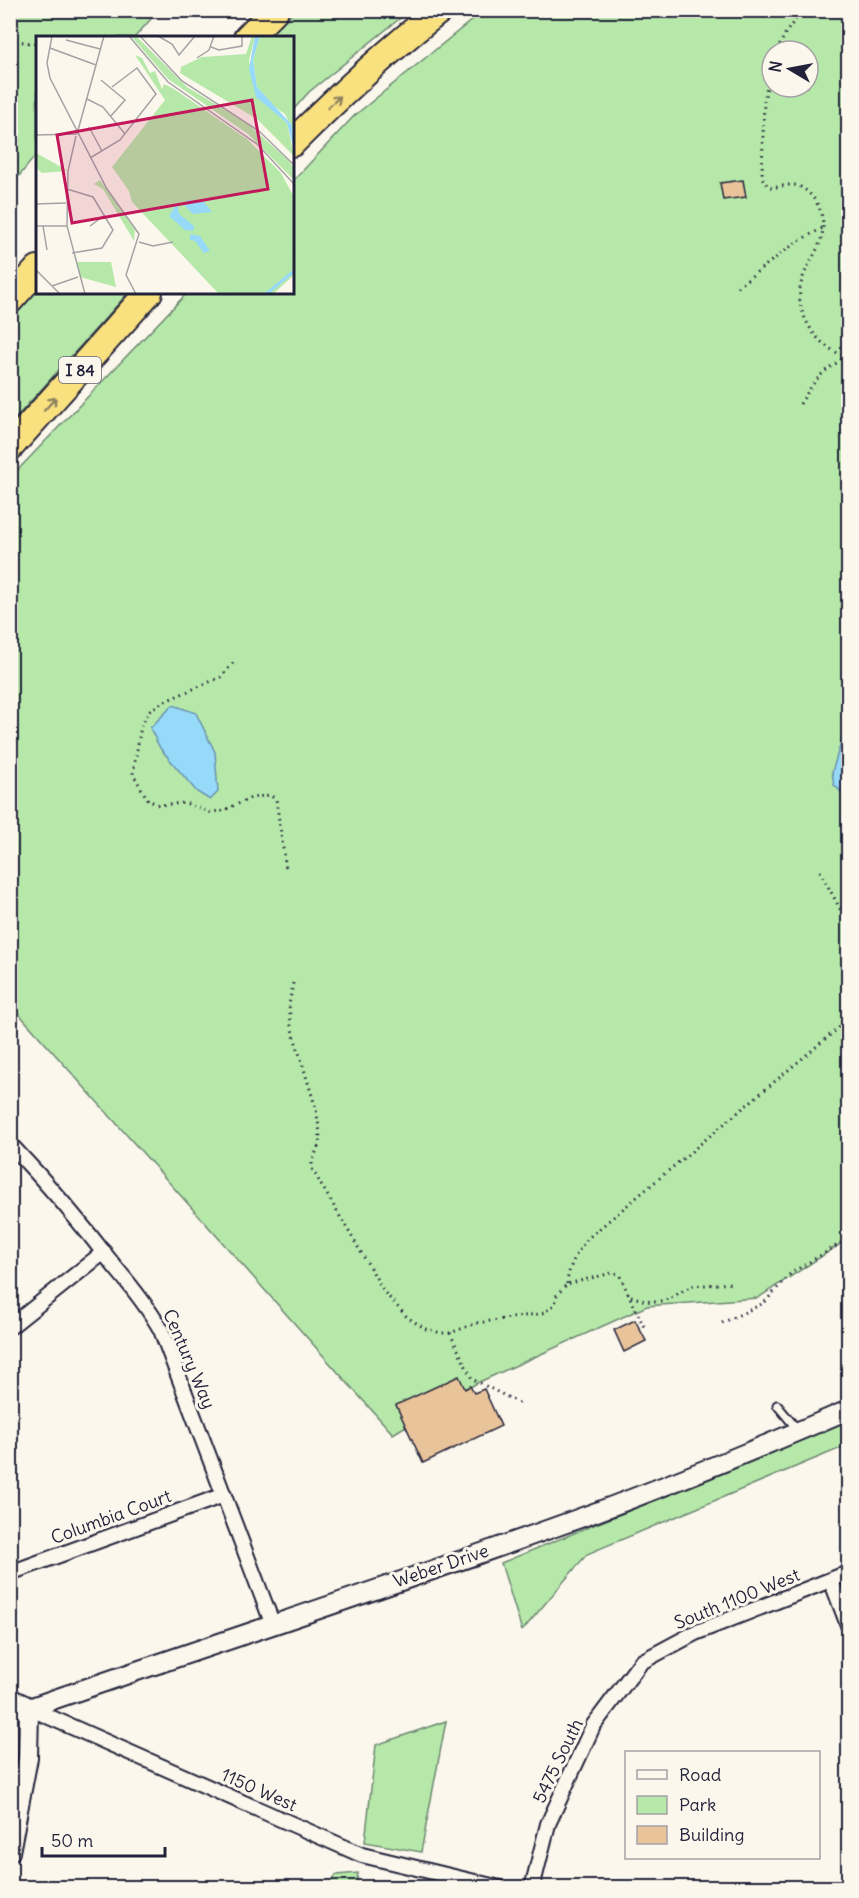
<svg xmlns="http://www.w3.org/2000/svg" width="859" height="1898" viewBox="0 0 859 1898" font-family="Delius,sans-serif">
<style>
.green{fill:#b6e9a9;stroke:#6c8672;stroke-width:1.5;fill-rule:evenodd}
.water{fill:#96d9f8;stroke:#6890ac;stroke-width:1.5}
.building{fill:#e9c49a;stroke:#22223b;stroke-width:1.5}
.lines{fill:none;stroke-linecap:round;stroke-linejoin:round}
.service-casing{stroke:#22223b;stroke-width:11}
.minor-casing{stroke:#22223b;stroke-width:18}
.tertiary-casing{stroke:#22223b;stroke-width:22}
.secondary-casing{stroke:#22223b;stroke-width:24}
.motorway-casing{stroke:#22223b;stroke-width:30}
.path{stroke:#22223b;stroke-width:3;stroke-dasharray:1.5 4.5;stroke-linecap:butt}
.service{stroke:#fbf7ec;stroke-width:7}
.minor{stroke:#fbf7ec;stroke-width:14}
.tertiary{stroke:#fbf7ec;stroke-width:18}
.secondary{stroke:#fbf7ec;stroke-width:20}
.motorway{stroke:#fae180;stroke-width:26}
.oneway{stroke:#8e825e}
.labels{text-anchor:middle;stroke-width:6;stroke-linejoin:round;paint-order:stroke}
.shield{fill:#fbf7ec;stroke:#636270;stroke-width:1.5}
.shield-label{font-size:16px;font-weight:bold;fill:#22223b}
.street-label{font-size:18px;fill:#22223b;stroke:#fbf7ec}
.inset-river{fill:none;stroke:#96d9f8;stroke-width:3}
.inset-road{fill:none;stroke:#a4a2a5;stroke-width:1.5}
.view{fill:#c2185b;fill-opacity:0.15;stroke:#c2185b;stroke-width:3}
.inset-edge{fill:none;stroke:#22223b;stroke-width:3}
</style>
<rect width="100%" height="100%" fill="#fbf7ec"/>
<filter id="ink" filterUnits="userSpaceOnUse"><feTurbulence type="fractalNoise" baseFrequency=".0167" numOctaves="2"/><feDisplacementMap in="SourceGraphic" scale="12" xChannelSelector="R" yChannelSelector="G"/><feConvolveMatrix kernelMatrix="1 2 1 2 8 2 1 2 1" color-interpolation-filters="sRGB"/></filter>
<g filter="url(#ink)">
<path class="green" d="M11 10 158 11 135 37 38 38 37 154 11 186Z
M295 11H409L309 92 293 110 292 38H265Z
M483 11H848V1239L758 1298 647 1306 477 1383 393 1434 11 1005 10 478 187 293 292 292 293 181 354 116ZM772 51H808V87H772Z
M37 289 38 292 128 293 11 423V321Z
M848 1421V1445L587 1554 522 1631 501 1563Z
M446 1721 421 1852 365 1842 376 1745Z
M358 1873 356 1887H327L336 1875Z"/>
<path class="water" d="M173 705 196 713 215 752 218 792 210 800 197 792 160 748 150 728Z
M848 719V799L834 785 832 772Z"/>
<path class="building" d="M743 180 746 197 723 200 720 183Z
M635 1320 646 1341 624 1352 614 1330Z
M459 1376 465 1389 470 1386 474 1393 484 1389 501 1426 423 1463 396 1405Z"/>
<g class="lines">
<g class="service-casing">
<path id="service" d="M777 1405 797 1429"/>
</g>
<g class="minor-casing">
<path id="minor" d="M10 1144C47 1183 82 1224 115 1267 132 1287 148 1307 161 1330L273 1625
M10 1327 104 1252
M10 1573 224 1495
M831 1580 848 1625
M10 1713 29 1708 362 1855 500 1888
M532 1888 548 1824 593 1726 641 1662 695 1633 848 1573"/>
</g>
<g class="tertiary-casing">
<path id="tertiary" d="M10 1852 28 1758 29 1708C216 1643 405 1582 591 1514 678 1482 764 1446 848 1410"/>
</g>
<g class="secondary-casing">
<path id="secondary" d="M10 1699 29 1708"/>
</g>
<g class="motorway-casing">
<path id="motorway" d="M247 38 275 10
M292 143C339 96 387 51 440 10
M10 300 38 269
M10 447 149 292"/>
</g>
<path class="path" d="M10 40 38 44
M777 51 785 34 802 10
M772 65 764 100 762 175C769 195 775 185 791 185 804 184 816 199 820 210 837 257 774 272 812 331 821 344 834 353 848 357
M737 287 798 241 823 228
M800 404C815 380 821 371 847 357
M233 663 221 677 163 702 150 710 141 726 133 774 148 800 159 805 185 803 210 812 222 811 251 798 269 795 276 799 286 869
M820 871 848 924
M293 983 289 1005 291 1026 316 1109 320 1133 319 1145 312 1162V1169L385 1293 407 1317 426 1329 441 1333H450L477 1323 544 1313 555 1304 557 1295 567 1284 612 1273 619 1274 645 1329
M567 1284C568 1267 577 1252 587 1239L848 1020
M631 1296 645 1301 656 1302 669 1299 691 1286 733 1283
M722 1323 764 1303 791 1273 848 1239
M450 1333 472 1379 519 1403"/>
<use href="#service" class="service"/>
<use href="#minor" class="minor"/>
<use href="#tertiary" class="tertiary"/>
<use href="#secondary" class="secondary"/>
<use href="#motorway" class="motorway"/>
</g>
<defs><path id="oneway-shaft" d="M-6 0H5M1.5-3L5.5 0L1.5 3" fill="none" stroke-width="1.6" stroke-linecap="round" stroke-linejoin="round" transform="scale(1.5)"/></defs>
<g class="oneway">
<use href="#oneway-shaft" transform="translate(334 102) rotate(-43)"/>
<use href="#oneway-shaft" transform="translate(50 404) rotate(-48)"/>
</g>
</g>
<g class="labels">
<rect class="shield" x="59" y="357" width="42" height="26" rx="4.5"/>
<g class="shield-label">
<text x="80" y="376">I 84</text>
</g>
<g class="street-label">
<text transform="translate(189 1359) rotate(67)" y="6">Century Way</text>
<text transform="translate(111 1517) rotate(-20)" y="6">Columbia Court</text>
<text transform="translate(441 1566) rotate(-19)" y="6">Weber Drive</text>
<text transform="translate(737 1599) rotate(-22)" y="6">South 1100 West</text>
<text transform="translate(558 1761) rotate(-64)" y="6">5475 South</text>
<text transform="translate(259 1790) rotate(24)" y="6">1150 West</text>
</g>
</g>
<g transform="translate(36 36)">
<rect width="258" height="258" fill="#fbf7ec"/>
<path d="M95 0H100L151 51 212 88 252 124 258 132V144L212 98 132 43ZM216 0H219L213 25 221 61 251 87 258 120 221 83 144 37 145 31 166 21 210 18ZM224 0H258V97L249 78 230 65 221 51 217 24ZM99 19 106 22 114 37 119 35 126 53 128 48 138 53 211 103 245 137 258 161V239L237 258H183L96 166 93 155 76 131 129 64ZM0 117 29 133 30 135 6 137 0 132ZM64 144 99 194 98 205 67 153 58 148ZM40 226H75L80 251 44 241Z" fill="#b6e9a9"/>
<path d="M219 0H224L217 24 221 51 256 89 258 114 251 87 220 61 213 33ZM152 164 168 166 176 176 157 178 148 169ZM141 167 143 178 158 190 157 195 149 194 133 180ZM154 198 164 200 174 215 168 217 159 205 154 204Z" fill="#96d9f8"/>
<path class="inset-river" d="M230 258 258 235"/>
<path class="inset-road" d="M16 0 11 27 14 42 71 153 103 198 90 239 100 258M93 0 132 46 221 108 258 148M104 0 146 45 223 95 258 129M122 0 136 8 143 19 159 0M30 4 64 13M175 11 183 14 206 10V0M14 12 60 29M161 22 173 14 178 0M65 44 89 64 74 81M51 63 67 71 89 98M53 91 66 115M41 98 68 0M0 99 41 98M40 100 32 135 31 190 49 258M54 122 84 104 120 58 101 32 76 51M31 153 57 161 77 194 66 212 36 217M0 168 30 167M0 190H31M7 190 11 214M54 190 69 179M103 206 117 210 137 206M0 234 24 258M16 250 42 241"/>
<path class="view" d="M216 64 232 153 36 187 21 99Z"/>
<rect width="258" height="258" class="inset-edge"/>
</g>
<rect width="859" height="1898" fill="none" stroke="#fbf7ec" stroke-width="36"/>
<rect x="18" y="18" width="823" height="1862" fill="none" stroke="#22223b" stroke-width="2" filter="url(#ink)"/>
<rect x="625" y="1751" width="195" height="108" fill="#fbf7ec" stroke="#a4a2a5" stroke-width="1.5"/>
<rect x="637" y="1770" width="30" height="9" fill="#fbf7ec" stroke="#a4a2a5" stroke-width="1.5"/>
<text x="679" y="1781" font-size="18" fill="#22223b">Road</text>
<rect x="637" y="1796" width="30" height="18" fill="#b6e9a9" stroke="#a4a2a5" stroke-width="1.5"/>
<text x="679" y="1811" font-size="18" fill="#22223b">Park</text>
<rect x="637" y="1826" width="30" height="18" fill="#e9c49a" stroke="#a4a2a5" stroke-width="1.5"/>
<text x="679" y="1841" font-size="18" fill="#22223b">Building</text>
<g transform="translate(790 69) rotate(280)"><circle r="28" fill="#fbf7ec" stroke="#a4a2a5" stroke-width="1.5"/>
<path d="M0-4.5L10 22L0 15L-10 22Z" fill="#22223b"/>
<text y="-9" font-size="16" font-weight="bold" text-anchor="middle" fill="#22223b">N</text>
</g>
<path d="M42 1847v9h123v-9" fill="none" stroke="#22223b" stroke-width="3"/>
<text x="51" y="1847" font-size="18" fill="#22223b" stroke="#fbf7ec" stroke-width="4.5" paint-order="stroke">50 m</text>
</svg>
